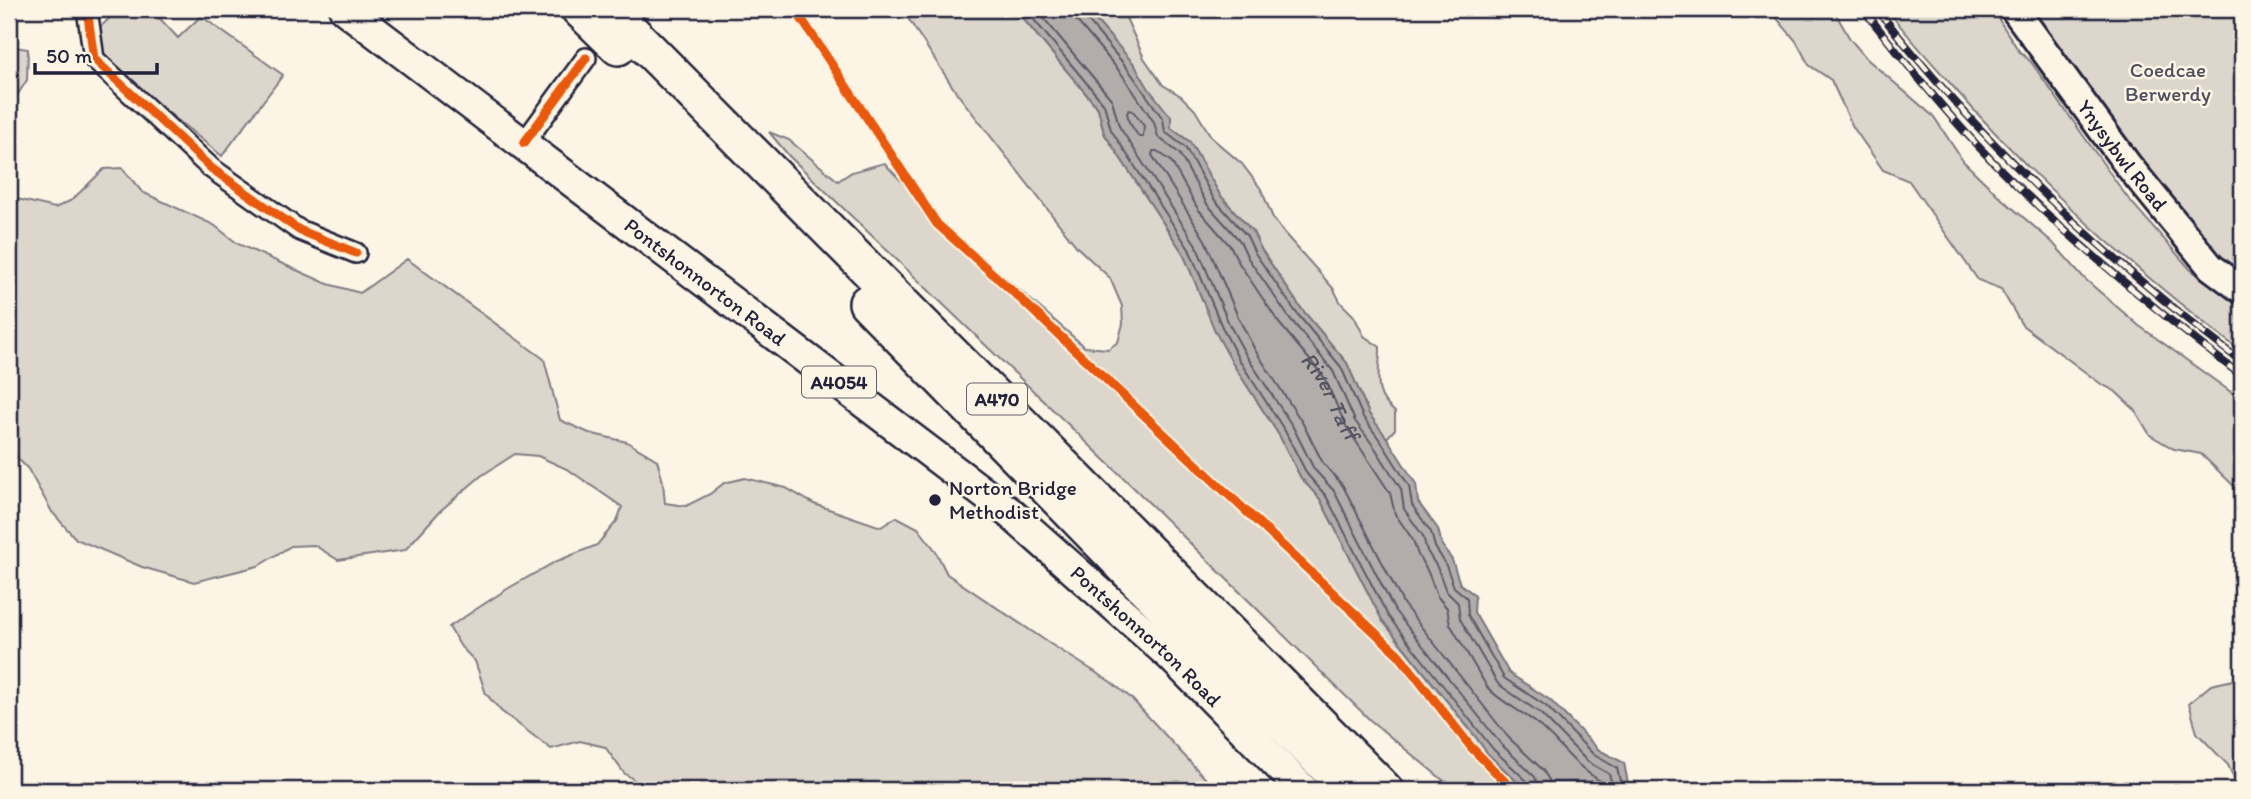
<svg xmlns="http://www.w3.org/2000/svg" width="2251" height="799" viewBox="0 0 2251 799" font-family="Itim,sans-serif">
<style>
.green{fill:#dcd6cc;stroke:#7f7c84;stroke-width:2}
.water{fill:#b2adab;stroke:#78757e;stroke-width:2}
.lines{fill:none;stroke-linecap:round;stroke-linejoin:round}
.shore{stroke:#5c5a68;stroke-width:2}
.street-casing{stroke:#22223b;stroke-width:24}
.secondary-casing{stroke:#22223b;stroke-width:32}
.primary-casing{stroke:#22223b;stroke-width:35}
.highway-casing{stroke:#22223b;stroke-width:40}
.street{stroke:#fcf5e5;stroke-width:19}
.secondary{stroke:#fcf5e5;stroke-width:26}
.primary{stroke:#fcf5e5;stroke-width:30}
.highway{stroke:#fcf5e5;stroke-width:35}
.rail-casing{stroke:#22223b;stroke-width:8}
.rail{stroke:#fcf5e5;stroke-width:5;stroke-dasharray:16;stroke-linecap:butt}
.cycleway-casing{stroke:#fcf5e5;stroke-width:13}
.cycleway{stroke:#e8590c;stroke-width:9}
.poi-dot{fill:#22223b;stroke:#fcf5e5;stroke-width:2.5}
.labels{text-anchor:middle;stroke-width:5;stroke-linejoin:round;paint-order:stroke}
.shield{fill:#fcf5e5;stroke:#63616e;stroke-width:2}
.shield-label{font-size:19px;font-weight:bold;fill:#22223b}
.park-label{font-size:21px;fill:#504f5f;stroke:#fcf5e5}
.street-label{font-size:21px;fill:#22223b;stroke:#fcf5e5}
.poi-label{font-size:21px;fill:#22223b;stroke:#fcf5e5;text-anchor:start}
.water-label{font-size:23px;font-style:italic;fill:#545362;stroke:#fcf5e5}
</style>
<rect width="100%" height="100%" fill="#fcf5e5"/>
<filter id="ink" filterUnits="userSpaceOnUse"><feTurbulence type="fractalNoise" baseFrequency=".0143" numOctaves="2"/><feDisplacementMap in="SourceGraphic" scale="14" xChannelSelector="R" yChannelSelector="G"/><feConvolveMatrix kernelMatrix="1 2 1 2 8 2 1 2 1" color-interpolation-filters="sRGB"/></filter>
<g filter="url(#ink)">
<path class="green" d="M119 9H151L178 38 201 16 283 75 222 156 101 58 94 33Z
M902 9H1015L1098 108 1104 133 1183 253 1233 364 1279 435 1301 478 1320 499 1382 620 1476 737 1488 754 1526 790H1455L1370 720 1132 486 789 156 769 132 789 140 838 181 852 172 884 163 941 222 1085 347 1108 349 1118 342 1123 324 1122 306 1110 278 1077 247 956 92Z
M1086 9H1122L1144 58 1163 85 1181 96 1195 110 1212 138 1242 164 1261 189 1273 218 1284 233 1333 288 1341 303 1354 316 1364 336 1380 347C1380 376 1371 393 1395 412V429L1387 438 1369 414 1347 363 1300 307 1261 249 1253 232 1220 195 1190 142 1171 128 1134 64Z
M1769 9H1833L1850 39 1867 59 1934 117 1963 161 2002 199 2052 242 2085 279 2138 325 2242 400V494L2201 454 2174 449 2150 435 2135 410 2115 391 2101 384 2022 325 2001 289 1978 280 1909 181 1883 170 1853 127 1831 80 1809 65 1796 41Z
M1887 9H1992L2019 51 2031 62 2127 197 2190 269 2242 309V352C2136 272 2037 183 1949 82 1928 58 1906 35 1887 9Z
M2026 9H2242V273L2222 259 2136 162Z
M9 46 28 49 27 80 11 105 9 119Z
M122 168 142 192 214 225 238 244 328 284 360 293 407 259 544 359 560 420 589 433 627 442 657 460 663 482 665 503 686 506 710 494 724 483 745 478 786 488 814 504 881 527 897 517 918 528 935 550 947 574 1049 643 1111 682 1131 698 1216 790H649L624 773 605 747 580 741 551 749 501 711 486 694 475 661 461 647 449 627 507 589 555 562 597 545 617 521 622 507 569 470 538 456 515 454 481 476 440 511 405 550 338 560 314 545 291 546 258 566 194 582 142 567 76 539 52 512 28 469 9 449V197L55 208 72 200 104 169Z
M2242 678V783L2237 785 2228 765 2197 733 2189 703 2211 685Z"/>
<path class="water" d="M1015 9H1086L1134 64 1149 89 1171 117V128L1190 142 1220 195 1253 232 1261 249 1300 307 1347 363 1369 414 1387 438 1416 484 1418 502 1438 529 1442 545 1452 560 1460 584 1475 595 1474 612 1509 673 1550 700 1599 750 1624 763 1628 783 1639 790H1526L1488 754 1476 737 1382 620 1320 499 1301 478 1279 435 1233 364 1215 331 1183 253 1104 133 1098 108Z"/>
<g class="lines">
<g class="shore">
<path d="M1025 9 1104 104 1111 130 1189 249 1222 327 1239 360 1285 431 1307 474 1326 496 1388 616 1493 749 1529 783 1531 790"/>
<path d="M1036 9 1112 100 1119 126 1196 245 1229 324 1246 355 1293 427 1314 469 1334 491 1395 611 1500 743 1535 777 1539 790"/>
<path d="M1073 9 1076 20 1121 73 1154 122 1158 137 1179 153 1207 204 1240 241 1248 258 1288 316 1333 371 1355 421 1375 448 1401 489 1404 509 1423 536 1427 551 1437 567 1446 591 1458 603 1460 619 1498 684 1540 713 1588 762 1609 774 1614 790"/>
<path d="M1082 9 1083 15 1128 69 1163 119 1165 132 1185 147 1214 199 1247 236 1255 253 1295 311 1341 367 1363 417 1382 443 1409 486 1412 505 1431 532 1435 547 1445 563 1454 587 1467 598 1468 615 1504 678 1546 706 1594 755 1617 768 1621 785 1626 790"/>
<path d="M1129 110 1133 111 1144 126 1143 137H1139L1129 122 1127 113Z"/>
<path id="s1" d="M1550 790 1549 780 1543 770 1508 737 1404 605 1343 486 1323 463 1302 422 1255 350 1239 319 1205 240 1152 155 1153 151H1157L1171 161 1198 209 1231 247 1239 263 1279 323 1324 377 1346 426 1390 493 1395 514 1413 540 1418 555 1428 572 1437 596 1447 608 1450 624 1487 687C1500 702 1520 710 1535 722 1559 742 1573 765 1600 781L1602 790"/>
</g>
<g class="street-casing">
<path id="street" d="M87 9 94 59 211 168 299 230 356 253
M524 143 586 58"/>
</g>
<g class="secondary-casing">
<g id="secondary">
<path id="s2" d="M2014 9 2127 164 2211 267 2242 290"/>
</g>
</g>
<g class="primary-casing">
<g id="primary">
<path id="s3" d="M345 9 1010 513 1171 656 1303 790"/>
</g>
</g>
<g class="highway-casing">
<path id="highway" d="M579 9 618 47
M609 9 1385 790
M867 303 1143 586 1350 790"/>
</g>
<use href="#street" class="street"/>
<use href="#secondary" class="secondary"/>
<use href="#primary" class="primary"/>
<use href="#highway" class="highway"/>
<g class="rail-casing">
<path id="rail" d="M1863 9C1899 55 1936 101 1976 144 2056 229 2150 306 2242 376
M1877 9C1982 144 2106 259 2242 362"/>
</g>
<use href="#rail" class="rail"/>
<g class="cycleway-casing">
<path id="cycleway" d="M87 9 94 59 211 168 299 230 356 253
M795 9 937 224 1011 290 1399 655 1471 747 1513 790
M524 143 586 58"/>
</g>
<use href="#cycleway" class="cycleway"/>
</g>
</g>
<circle class="poi-dot" cx="935" cy="500" r="7"/>
<g class="labels">
<g class="shield">
<rect x="802" y="366.5" width="74" height="31" rx="5"/>
<rect x="967" y="383.5" width="60" height="31" rx="5"/>
</g>
<g class="shield-label">
<text x="839" y="389">A4054</text>
<text x="997" y="406">A470</text>
</g>
<g class="park-label">
<text x="2168" y="77">Coedcae<tspan x="2168" dy="24">Berwerdy</tspan></text>
</g>
<g class="street-label">
<text dy="7" stroke="none"><textPath href="#s2" startOffset="182">Ynysybwl Road</textPath></text>
<text dy="7" stroke="none"><textPath href="#s3" startOffset="452">Pontshonnorton Road</textPath></text>
<text dy="7" stroke="none"><textPath href="#s3" startOffset="1018">Pontshonnorton Road</textPath></text>
</g>
<g class="poi-label">
<text x="949" y="495">Norton Bridge<tspan x="949" dy="24">Methodist</tspan></text>
</g>
<g class="water-label">
<text dy="8" stroke="none"><textPath href="#s1" startOffset="1066">River Taff</textPath></text>
</g>
</g>
<rect width="2251" height="799" fill="none" stroke="#fcf5e5" stroke-width="35"/>
<rect x="18" y="18" width="2216" height="764" fill="none" stroke="#22223b" stroke-width="2.5" filter="url(#ink)"/>
<path d="M35 63v10h122v-10" fill="none" stroke="#22223b" stroke-width="3.5"/>
<text x="46" y="63" font-size="21" fill="#22223b" stroke="#fcf5e5" stroke-width="5" paint-order="stroke">50 m</text>
</svg>
